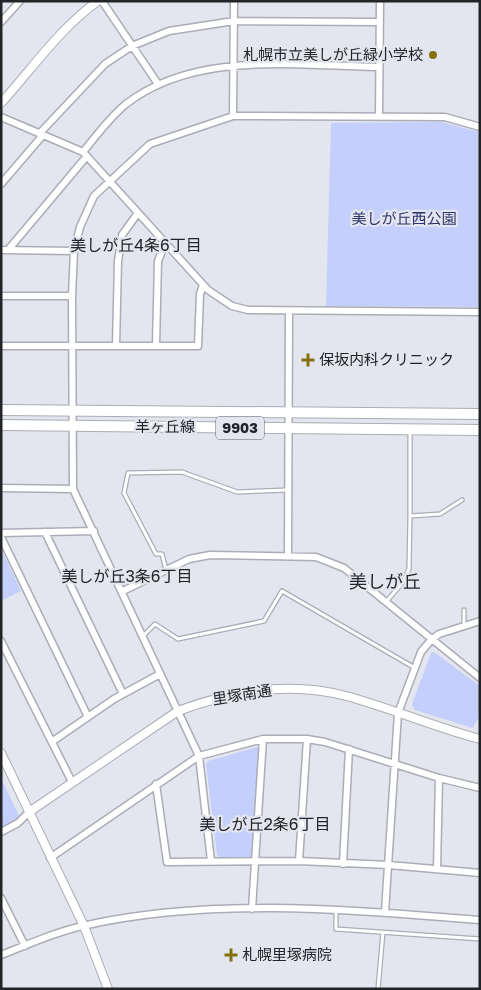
<svg xmlns="http://www.w3.org/2000/svg" width="481" height="990" viewBox="0 0 481 990" font-family="'Golos Text','Noto Sans JP',sans-serif">
<style>
.green{fill:#c5cffc}
.lines{fill:none;stroke-linecap:round;stroke-linejoin:round}
.service-casing{stroke:#abadb6;stroke-width:5.5}
.minor-casing{stroke:#abadb6;stroke-width:9}
.tertiary-casing{stroke:#abadb6;stroke-width:10}
.primary-casing{stroke:#abadb6;stroke-width:12}
.service{stroke:#fff;stroke-width:3}
.minor{stroke:#fff;stroke-width:6}
.tertiary{stroke:#fff;stroke-width:8}
.primary{stroke:#fff;stroke-width:10}
.poi-dot{fill:#857010;stroke:#e3e5ef;stroke-width:2}
.labels{text-anchor:middle;stroke-width:4.5;stroke-linejoin:round;paint-order:stroke}
.shield{fill:#e3e5ef;stroke:#5d5e63;stroke-width:1}
.shield-label{font-size:14px;font-weight:bold;fill:#232427}
.poi-label{font-size:15px;fill:#232427;stroke:#e3e5ef;text-anchor:start}
.park-label{font-size:15px;fill:#2e346c;stroke:#e3e5ef}
.street-label{font-size:15px;fill:#232427;stroke:#e3e5ef}
.neighbourhood-label{font-size:16px;fill:#232427;stroke:#e3e5ef}
.quarter-label{font-size:18px;fill:#232427;stroke:#e3e5ef}
</style>
<rect width="100%" height="100%" fill="#e3e5ef"/>
<path class="green" d="M441 122 480 132V307L326 306 331 123Z
M1 549 21 591 1 601Z
M434 652 480 686V715L473 728 415 710 412 704 431 653Z
M257 747 260 749 254 854 251 857 220 858 217 855 206 764 208 761Z
M1 778 20 818 1 828Z"/>
<g class="lines">
<g class="service-casing">
<path id="service" d="M410 516V432
M166 570 162 554H156L124 493 128 473 182 472 237 492 288 490
M386 602 403 582 409 569 410 516 440 514 462 500
M464 610V625
M143 636 155 624 178 639 264 621 282 591 415 668
M336 910V929L480 939
M378 989 383 932"/>
</g>
<g class="minor-casing">
<path id="minor" d="M102 1 158 84
M1 22 20 1
M233 116 234 1
M379 116 380 1
M1 117 83 152 208 290 232 306 248 310 480 312
M39 134 105 64 132 46 169 31 234 21 379 22
M83 152C96 136 110 117 126 104 196 50 297 66 379 67
M1 184 43 135
M1 250 74 251
M8 250 87 156
M1 296H72
M156 345 158 261 165 244
M1 346H198L200 294 203 285
M116 346 118 261 122 235 138 213
M1 488 73 489
M45 532 123 694
M1 533 94 531
M1 537 88 717
M288 555 289 311
M123 591 189 559 210 555 316 557 344 568 480 678
M1 641 72 782
M53 741 114 699 160 674
M156 784 167 862 299 861 389 865 480 873
M1 832 18 823 29 812
M50 858 199 756 263 739H307L325 742 439 778 480 788
M211 861 199 756 73 489 72 296 74 251 80 227 94 196 150 144 233 116 445 117 480 127
M299 861 307 739
M343 864 349 749
M437 869 439 778
M1 898 25 946
M252 909 263 739
M385 912 398 713 421 652 431 640 439 634 480 621
M1 955C29 944 58 931 87 925 215 897 350 910 480 920"/>
</g>
<g class="tertiary-casing">
<path id="tertiary" d="M1 103C32 69 60 28 98 1
M1 753 84 926 108 989
M29 812 178 711C231 691 289 681 346 696 391 708 434 727 480 739"/>
</g>
<g class="primary-casing">
<path id="primary" d="M1 410 480 414
M1 425 480 430"/>
</g>
<use href="#service" class="service"/>
<use href="#minor" class="minor"/>
<use href="#tertiary" class="tertiary"/>
<use href="#primary" class="primary"/>
</g>
<g class="poi-dot">
<circle cx="433" cy="55" r="5"/>
<path d="M305.5 352.5h5v5h5v5h-5v5h-5v-5h-5v-5h5z"/>
<path d="M228.5 947.5h5v5h5v5h-5v5h-5v-5h-5v-5h5z"/>
</g>
<g class="labels">
<rect class="shield" x="216" y="416.5" width="48" height="23" rx="4"/>
<g class="shield-label">
<text x="240" y="433">9903</text>
</g>
<g class="poi-label">
<text x="423" y="60" text-anchor="end">札幌市立美しが丘緑小学校</text>
<text x="319" y="365">保坂内科クリニック</text>
<text x="242" y="960">札幌里塚病院</text>
</g>
<g class="park-label">
<text x="404" y="224">美しが丘西公園</text>
</g>
<g class="street-label">
<text x="165" y="432">羊ヶ丘線</text>
<text transform="translate(242 695) rotate(-9)" y="5">里塚南通</text>
</g>
<g class="neighbourhood-label">
<text x="136" y="251">美しが丘4条6丁目</text>
<text x="127" y="582">美しが丘3条6丁目</text>
<text x="265" y="830">美しが丘2条6丁目</text>
</g>
<g class="quarter-label">
<text x="385" y="588">美しが丘</text>
</g>
</g>
<rect width="481" height="990" fill="none" stroke="#232427" stroke-width="5"/>
</svg>
